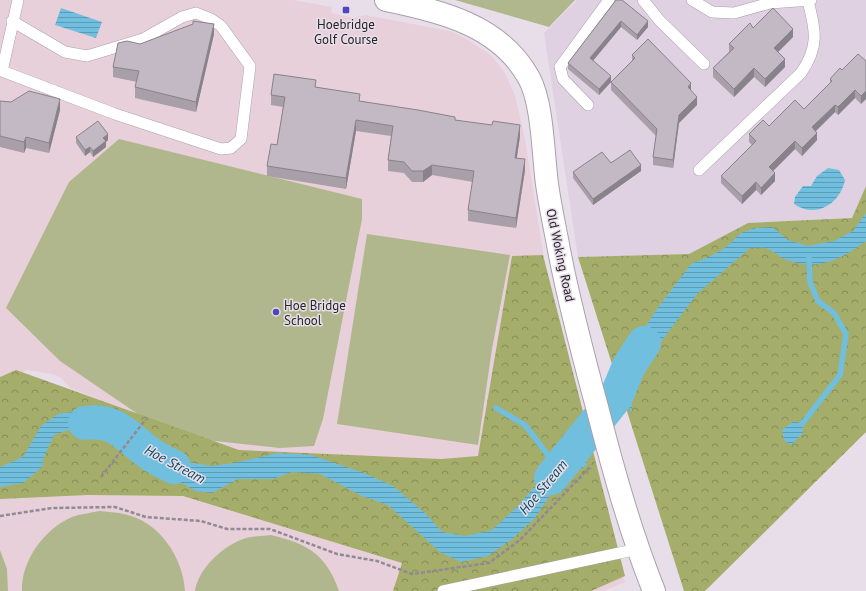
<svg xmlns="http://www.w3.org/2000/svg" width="866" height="591" viewBox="0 0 866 591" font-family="'PT Sans',sans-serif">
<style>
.built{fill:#dfd0e2}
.education{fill:#e8d0db}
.grass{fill:#b1b78d}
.forest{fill:url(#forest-crowns)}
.water{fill:url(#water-rules)}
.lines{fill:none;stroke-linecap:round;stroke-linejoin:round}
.stream{stroke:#71bfdf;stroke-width:5.5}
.river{stroke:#71bfdf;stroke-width:34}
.service-casing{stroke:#a9a0ab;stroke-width:12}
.secondary-casing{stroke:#a9a0ab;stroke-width:24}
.path{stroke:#918a93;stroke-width:2.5;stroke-dasharray:4 2;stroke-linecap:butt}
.service{stroke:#fff;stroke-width:11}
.secondary{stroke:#fff;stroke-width:22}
.wall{fill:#a89fa9}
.shaded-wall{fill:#88828a}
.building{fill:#c3b9c5;stroke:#88828a}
.poi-dot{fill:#4f45bc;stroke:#e8deea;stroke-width:1.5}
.labels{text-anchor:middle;stroke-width:3;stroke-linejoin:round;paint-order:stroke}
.poi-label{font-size:13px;fill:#272428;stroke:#e8deea}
.street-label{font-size:13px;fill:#272428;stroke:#e8deea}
.water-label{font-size:14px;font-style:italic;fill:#074b62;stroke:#e8deea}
</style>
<defs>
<pattern id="forest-crowns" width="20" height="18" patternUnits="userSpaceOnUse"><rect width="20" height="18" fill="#a4ad6a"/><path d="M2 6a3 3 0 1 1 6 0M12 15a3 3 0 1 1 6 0" fill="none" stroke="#868d57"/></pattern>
<pattern id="water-rules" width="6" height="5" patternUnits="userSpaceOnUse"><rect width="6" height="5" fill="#71bfdf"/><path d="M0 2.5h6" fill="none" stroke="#5d9bb5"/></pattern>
</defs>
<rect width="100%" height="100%" fill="#e8deea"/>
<path class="built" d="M577 0H866V186L852 218 748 223 689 254 578 257 544 33Z"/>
<path class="education" d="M0 0H293L332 7 331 13 354 18 365 15 450 31 465 38 491 55 504 71 515 95 525 139 572 434 625 582 604 591H0V487L141 416 70 388 61 378 52 374 27 370 0 383Z"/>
<path class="grass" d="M455 0H575L549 27Z
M119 139 362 199V219L323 419 314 446 280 448 170 436 60 361 6 308 69 182Z
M367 234 510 255 492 349 478 445 337 424Z
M99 511C107 512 116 512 124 514 159 521 183 557 185 591H22C21 561 44 529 72 517 80 514 91 513 99 511Z
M271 535C308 544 326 554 339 591H195C199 567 224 545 246 538 254 536 263 536 271 535Z
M0 550 7 569 8 591H0Z"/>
<path class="forest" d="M866 186V432L705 591H684L578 257 689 254 748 223 852 218Z
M543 255 625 576 591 591H393L402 563 183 496 88 495 0 499V377L16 370 239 450 441 459 478 456 512 256Z"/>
<path class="water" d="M61 8 102 22 96 38 55 25Z
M828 168 839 170 845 180C840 204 816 219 794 204L795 197 803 186H811L817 176Z
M866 213V241C840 260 819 271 787 260 780 258 775 251 768 249 764 247 756 248 750 248L697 294 653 352 631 385 632 416 618 369 657 309 691 264 711 256 725 248 741 233 756 228 772 227 788 240 808 246 834 241 853 231Z
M88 410 111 414 134 427 117 449C92 428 87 423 54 435L44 457 42 467 23 483 0 487V467L23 457 41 426 58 414Z
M794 421 802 424 803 433 791 445 784 440 782 430Z
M577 430 587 465 563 479 551 494 534 519 511 540 488 556 461 562 440 552 388 505 362 496 320 474 292 472 273 479H238L212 493 196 491 126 452 141 434 148 442 188 462 211 466 234 463 278 453 311 455 364 473 393 486 427 515 442 532 465 536 492 530 518 506 547 472Z"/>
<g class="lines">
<path class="stream" d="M496 408 525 425 558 468
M802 424 840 375 846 334 834 313 818 301 810 282 809 258"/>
<path class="river" d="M85 423C115 418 127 437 149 453 157 459 166 463 174 467
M551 478 616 397 629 366 644 343"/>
<g class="service-casing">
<path id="service" d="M643 0 660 21 704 64
M692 0 712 12 734 13 770 3 811 0
M12 21 65 52 87 56 143 39 182 17 196 13 211 19 221 26 250 66 241 139 231 148 221 149 115 114 2 71 18 0
M588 105 563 79 560 67 609 0
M699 170 801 73C819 47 816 31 808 1
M443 591 638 549"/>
</g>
<g class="secondary-casing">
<path id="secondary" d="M386 0C440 11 500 25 529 78 543 104 543 154 547 184 550 206 555 228 559 250 569 303 583 355 597 407 613 469 630 531 654 591"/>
</g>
<path class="path" d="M101 477 146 419
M0 516 52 508 115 507 146 517 201 521 227 529H270L337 554 377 561 412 574 489 563 520 540 590 467 591 469"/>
<use href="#service" class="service"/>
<use href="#secondary" class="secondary"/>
</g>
<path class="wall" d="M616 0 648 27 637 40 621 27 593 61 611 82 599 95 568 69V63Z
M753 28 793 37 778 52 785 67 765 87 754 77 734 97 713 77V68L729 52V44Z
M214 34 196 112 135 98V87L137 82 113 77V67L140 44Z
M632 55 691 91 697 105 679 123 673 168 653 165V157L656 136 611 90V82L632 61Z
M866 61 861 104 855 98 838 115 835 112 815 131 817 140 802 156 795 149 773 171 775 181 761 195 756 190 742 204 721 183V176L752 145 749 142V134L769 126 804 109 830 84V79L842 70Z
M316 87 360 101 455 120 520 136 517 158 525 170 516 228 468 221V210L473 182 432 175 423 182H412L404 173 388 171V160L391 136 356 131 346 189 267 176V166L277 145 283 107 271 105V95Z
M0 101 60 110 49 153 26 148 24 153 0 147Z
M76 137 108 140 106 142V147L93 157 90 152 85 156 76 143Z
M611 163 641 171 593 205 573 178V172Z"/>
<path class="shaded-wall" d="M621 21V27L590 64V58Z
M648 21V27L637 40V35Z
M214 24V34L196 112V102Z
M793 29V37L774 56V48Z
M785 59V67L765 87V79Z
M754 68V77L734 97V89Z
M611 76V82L599 95V89Z
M691 83V91L688 87Z
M855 90V98L838 115V107Z
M866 91V99L861 104V96Z
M697 97V105L679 123 673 168V160L679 115Z
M60 99V110L49 153V143Z
M835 105V112L812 135V127Z
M356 120V131L346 189V178Z
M520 125V136L515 168V158Z
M817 133V140L802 156V148Z
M108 134V140L106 142V147L93 157V151L103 138Z
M26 137V148L24 153V142Z
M795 141V149L769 175V167Z
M90 147V152L85 156V150Z
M525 159V170L516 228V218Z
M432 165V175L423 182V171Z
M641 165V171L593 205V199Z
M775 173V181L761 195V188Z
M756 182V190L742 204V196Z"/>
<path class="building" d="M616 0H622L648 21 637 35 621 21 590 58 611 76 599 89 568 63Z
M773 8 793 29 774 48 785 59 765 79 754 68 734 89 713 68 734 48 729 44 750 23 753 28Z
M193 21 214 24 196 102 135 87 139 71 113 67 118 43 127 41 140 44 193 24Z
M648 39 691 83 688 87 697 97 679 115 673 160 653 157 657 129 611 82 635 58 632 55Z
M858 54 866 61V91L861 96 855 90 838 107 835 105 812 127 817 133 802 148 795 141 769 167 775 173 761 188 756 182 742 196 721 176 756 141 749 134 763 120 769 126 795 100 804 109 832 81 830 79 840 68 842 70Z
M274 74 316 80 315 87 360 94 359 101 418 110 455 117V120L492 125 493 121 520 125 515 158 525 159 516 218 468 210 474 171 432 165 423 171H412L404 162 388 160 393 126 356 120 346 178 267 166 271 144 277 145 285 97 271 95Z
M29 91 60 99 49 143 26 137 24 142 0 136V101L11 102Z
M98 121 108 134 103 138 106 141 93 151 90 147 85 150 76 137Z
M630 150 641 165 593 199 573 172 602 152 611 163Z"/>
<g class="poi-dot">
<rect x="342" y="6" width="8" height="8" rx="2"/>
<circle cx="276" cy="312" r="4"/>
</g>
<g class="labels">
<g class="poi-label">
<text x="346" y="29">Hoebridge<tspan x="346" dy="15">Golf Course</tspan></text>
<text x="284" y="310" text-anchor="start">Hoe Bridge<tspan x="284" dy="15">School</tspan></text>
</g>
<g class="street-label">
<text transform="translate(561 255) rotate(78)" y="5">Old Woking Road</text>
</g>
<g class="water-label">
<text transform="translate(175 464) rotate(28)" y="5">Hoe Stream</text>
<text transform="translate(543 487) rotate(-50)" y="5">Hoe Stream</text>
</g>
</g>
</svg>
